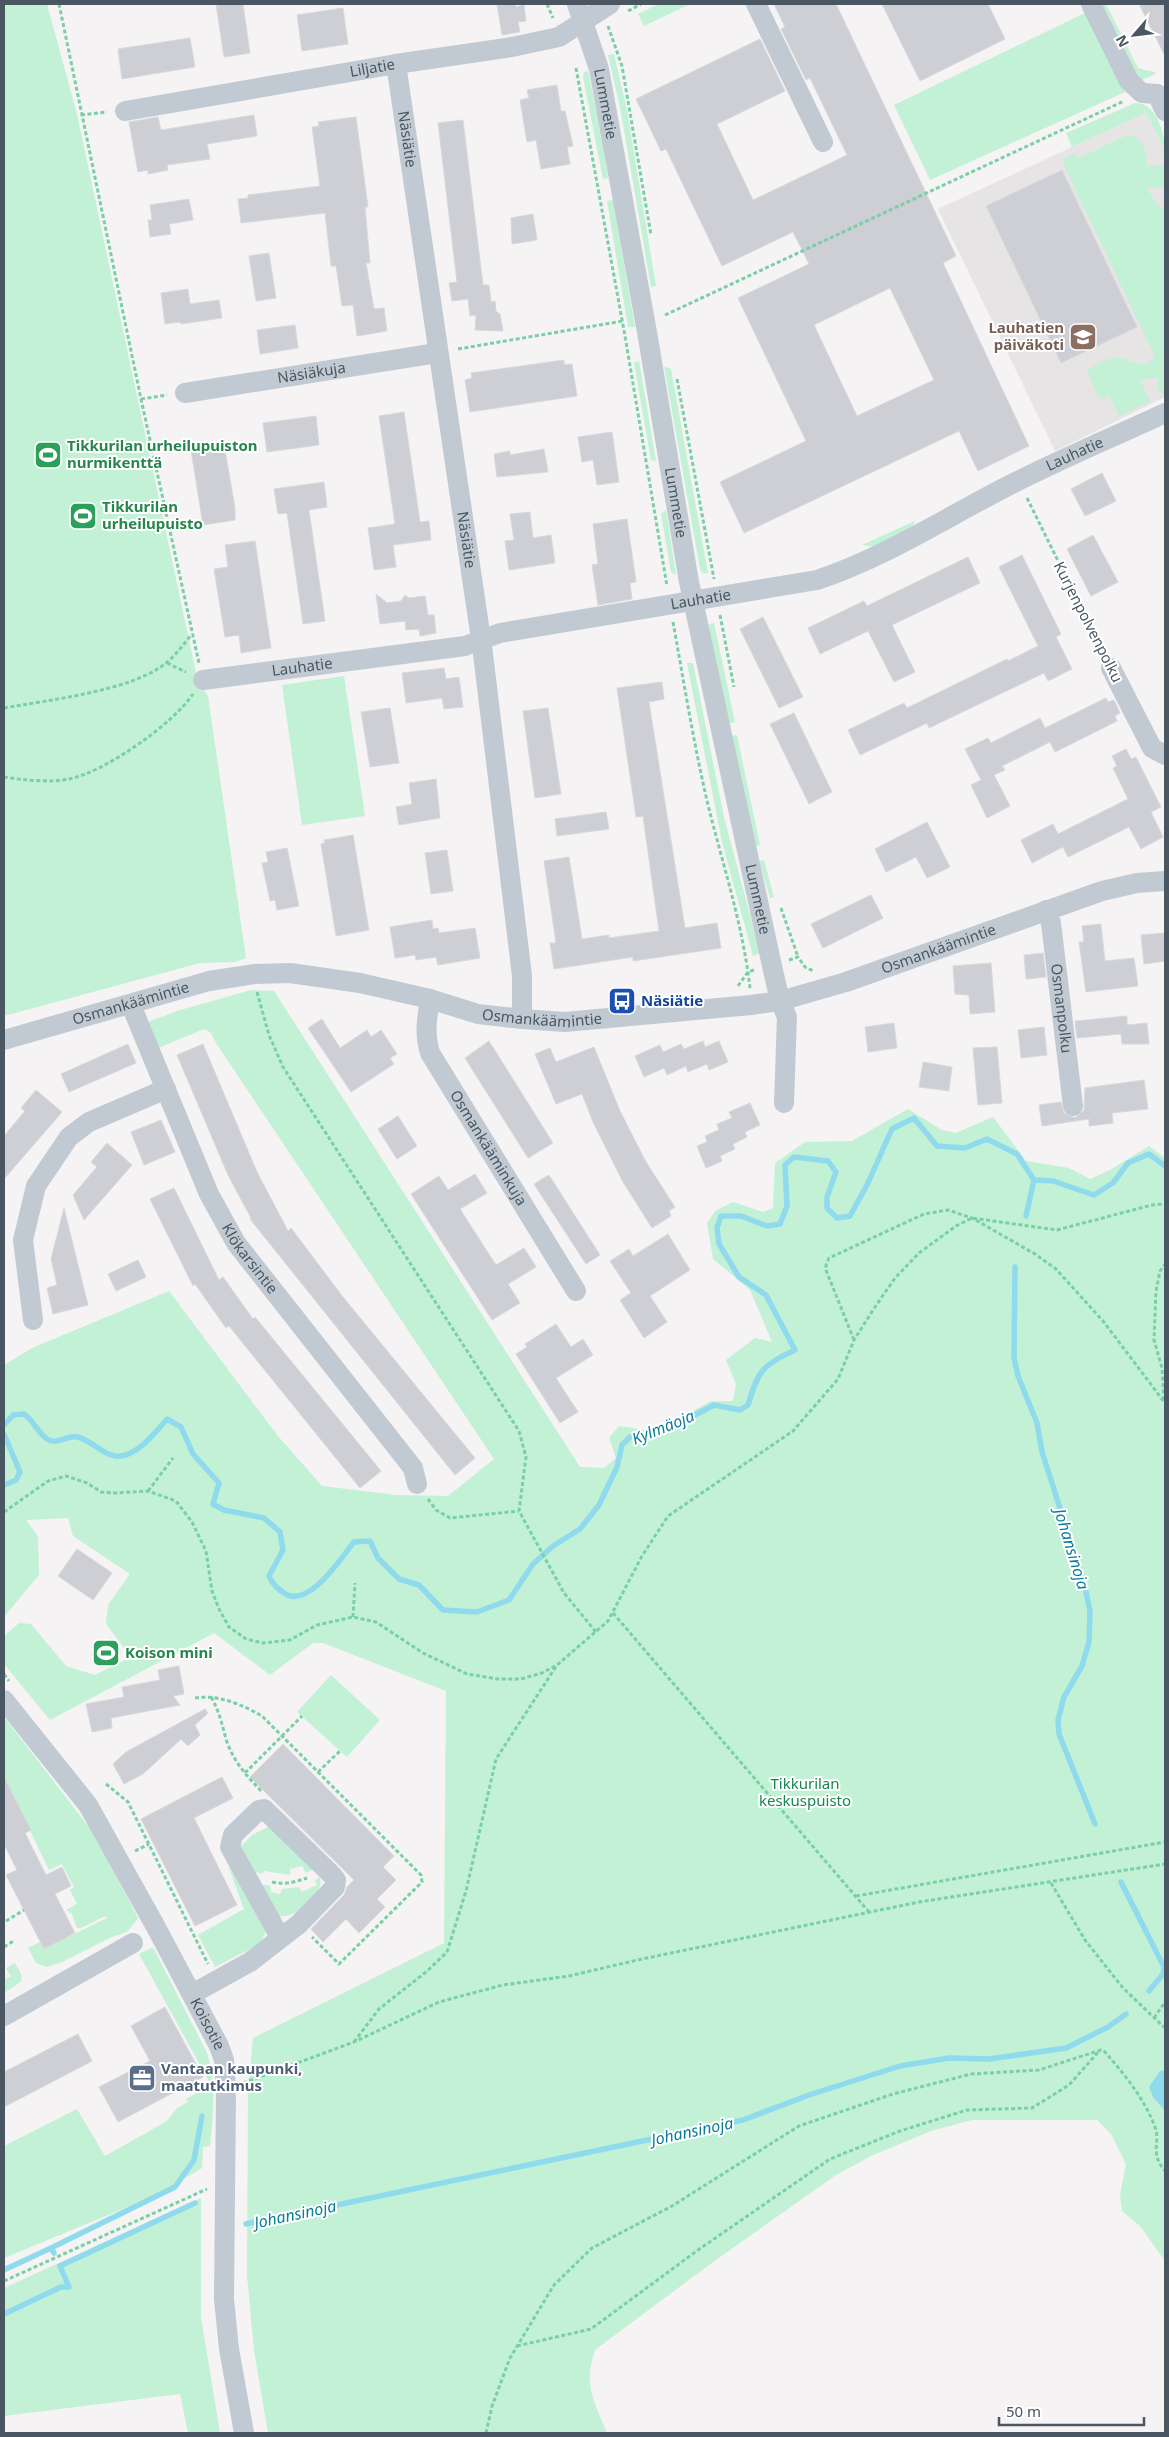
<svg xmlns="http://www.w3.org/2000/svg" width="1169" height="2437" viewBox="0 0 1169 2437" font-family="'Noto Sans',sans-serif">
<style>
.education{fill:#e6e4e5}
.green{fill:#c3f1d5}
.water{fill:#90daee}
.lines{fill:none;stroke-linecap:round;stroke-linejoin:round}
.stream{stroke:#90daee;stroke-width:5.5}
.building{fill:#cdcfd5;stroke:#d7d9de;fill-rule:evenodd}
.path{stroke:#7ad0a6;stroke-width:3;stroke-dasharray:4 2.5;stroke-linecap:butt}
.minor{stroke:#c1cad2;stroke-width:20}
.labels{text-anchor:middle;stroke-width:4;stroke-linejoin:round;paint-order:stroke}
.street-label{font-size:15px;fill:#4a5661;stroke:#fff}
.education-label{font-size:15px;font-weight:bold;fill:#785e54;stroke:#fff;text-anchor:end}
.leisure-label{font-size:15px;font-weight:bold;fill:#27864d;stroke:#fff;text-anchor:start}
.transit-label{font-size:15px;font-weight:bold;fill:#164399;stroke:#fff;text-anchor:start}
.park-label{font-size:15px;fill:#17864f;stroke:#fff}
.service-label{font-size:15px;font-weight:bold;fill:#4e5e75;stroke:#fff;text-anchor:start}
.water-label{font-size:16px;font-style:italic;fill:#0c7c9b;stroke:#fff}
</style>
<rect width="100%" height="100%" fill="#f5f3f3"/>
<path class="education" d="M1146 113 1165 151V397L1055 451 938 209Z"/>
<path class="green" d="M4 4H47L77 114 198 682 208 696 246 958 235 962 200 963 4 1016Z
M659 4H690L644 26 638 14Z
M1097 4H1106L1138 68 1157 73 1138 82Z
M1087 12 1125 92 930 180 894 105Z
M614 54 627 110 656 286 651 287 620 107 608 55Z
M588 71 602 137 608 178 603 179 583 77 584 72Z
M1135 103C1157 103 1165 134 1165 151L1146 113 1072 147 1066 133Z
M1128 135C1145 137 1146 152 1147 166L1165 165V187L1147 188 1155 202 1165 211V395L1157 389 1158 377 1140 380 1150 401 1119 416 1109 395 1102 398 1098 397 1087 370C1095 366 1104 359 1113 358 1129 355 1143 374 1153 358V352L1067 172 1063 159 1075 153 1078 158Z
M613 200 635 327H628L607 201Z
M639 361 656 461 651 460 634 363Z
M664 366 671 369 708 573H703L700 569Z
M666 510 676 575 671 572 661 514Z
M915 521 909 535 883 548 862 545Z
M714 623 735 722 727 724 709 630V624Z
M687 663H693L724 817 760 953 753 956 722 842Z
M344 676 365 816 302 825 282 685Z
M737 735 760 845 755 847 730 736Z
M764 860 774 897 770 898 759 861Z
M251 990 274 991 580 1467 604 1468 616 1458 609 1438 619 1426 646 1430 676 1420 711 1401H733L736 1384 726 1360 755 1338 772 1342 750 1290 713 1259 707 1223 715 1211 733 1202 763 1212 773 1208 775 1163 805 1142 852 1141 908 1109 942 1130 956 1133 993 1117 1026 1161 1069 1168 1090 1179 1110 1170 1149 1146 1165 1158V2261L1140 2226 1122 2211 1120 2195 1126 2164 1111 2134 1097 2120H972L931 2131 873 2155 836 2175 713 2262 595 2350C583 2386 594 2400 607 2433H268L254 2351 247 2275 248 2092 253 2038 444 1943 446 1691 323 1643H313L270 1675 214 1633 50 1720 4 1664V1636L19 1623 31 1624 66 1666 95 1675 131 1657 106 1624 108 1605 130 1574 73 1536 68 1518 26 1520 38 1536 39 1575 4 1617V1365L32 1348 169 1291 277 1435 322 1486 396 1495 448 1496 494 1459 216 1043 211 1033 204 1029 156 1049 145 1023 177 1011Z
M111 1638 121 1652 102 1668 91 1654Z
M331 1675 380 1720 347 1757 297 1712Z
M4 1717 95 1835 138 1918 127 1932 112 1937 60 1963 47 1967 36 1963 28 1948 40 1942 44 1949 107 1918 105 1916 81 1928H77L72 1914 66 1910 77 1904 70 1890 74 1887 62 1864 49 1870 4 1777Z
M272 1825 316 1868 306 1873 302 1866 290 1869V1875L264 1871 262 1874 250 1870 241 1846 252 1835Z
M232 1865 266 1931 260 1944 215 1967 198 1935 244 1909 229 1868Z
M320 1877C324 1898 297 1918 279 1916L255 1883 270 1886 271 1892 280 1894 282 1889 299 1887 302 1892 317 1885 315 1880Z
M151 1948 154 1949 207 2053C217 2083 213 2114 210 2146L203 2147 202 2168 157 2195 4 2258V2146L77 2109 105 2156 167 2121 177 2108 188 2102 186 2099 211 2085 139 1954Z
M15 1963 21 1974 22 1981 4 1993V1980L11 1976 6 1968Z
M201 2198V2317L220 2433H188L180 2394 4 2416V2288Z"/>
<path class="water" d="M1165 2070V2111L1153 2097 1149 2087 1160 2071Z"/>
<g class="lines">
<path class="stream" d="M1026 1216 1034 1180
M1015 1267 1014 1358 1018 1376 1037 1423 1042 1452 1084 1583 1090 1611 1089 1642 1082 1666 1064 1697 1058 1720 1059 1734 1095 1824
M4 1425 13 1415 24 1414C34 1421 38 1433 47 1439 57 1446 66 1435 77 1437 91 1440 102 1454 115 1456 135 1459 156 1432 167 1419L181 1427 193 1454 219 1483 213 1504 224 1510 264 1518 280 1532 283 1550 269 1576C273 1585 277 1588 284 1593 308 1610 341 1558 354 1542L370 1541 378 1558 399 1579 419 1585 443 1610 477 1612 509 1600 533 1564 553 1546 580 1529 599 1505 617 1467 622 1445 630 1437 650 1435 678 1424 714 1405 740 1410 748 1405C758 1371 762 1365 795 1350L766 1295 739 1277 719 1244 717 1228 721 1216H741L767 1226 780 1224 787 1206 785 1165 794 1157 828 1161 836 1172 827 1197V1208L837 1218 850 1216 867 1185 892 1129 914 1118 937 1146 965 1148 987 1139 1017 1154 1034 1180 1053 1181 1094 1195 1113 1183 1128 1163 1149 1154 1165 1166
M4 1434 20 1472 16 1480 4 1485
M1121 1882 1164 1967 1163 1974 1149 1991
M246 2224 743 2120 809 2095 900 2066 949 2058 989 2059 1066 2048 1108 2027 1126 2014
M54 2253 51 2248 175 2187 194 2160 202 2116
M4 2270 51 2248
M4 2314 61 2287H69L60 2266 195 2203"/>
</g>
<path class="building" d="M216 4H243L250 53 224 57Z
M497 4H515L516 7 524 5 526 21 518 22 520 32 502 35Z
M774 4H836L956 256 943 263 1029 446 978 471 959 431 744 533 720 482 806 441 738 298 809 264 793 232 722 266 666 149 661 151 636 99 760 39 785 91 717 124 753 200 847 155 810 78 806 80 781 29 785 27ZM890 288 934 380 857 416 814 325Z
M882 4H988L1005 39 920 81Z
M1139 4H1165V56Z
M343 8 348 44 302 51 297 15Z
M190 38 195 67 122 79 118 49Z
M557 85 561 111H565L573 146 567 147 570 164 541 169 536 140 527 142 520 100 529 98 527 90Z
M254 115 257 136 207 144 210 159 167 165 168 170 148 174V170L138 172 129 122 158 117 161 130Z
M356 117 368 207H365L370 263H366L374 309 384 308 387 331 357 336 353 305 342 306 336 266H331L325 213 241 223 238 199 248 198V195L320 186 312 127 319 126 318 122Z
M463 120 483 285H489L491 302 495 301 496 311 500 314 503 331 475 330 476 315 470 316 468 299 452 301 449 283 457 282 438 123Z
M1062 170 1137 327 1061 363 986 206Z
M189 199 193 220 169 224 171 234 150 237 148 220H152L150 205Z
M533 214 537 240 512 244 511 218Z
M269 253 276 298 256 301 249 256Z
M188 289 190 304 219 300 222 318 181 324 180 322 165 324 161 293Z
M295 325 298 348 260 354 257 330Z
M564 360V365L572 364 577 396 470 412 465 380 472 378 471 373Z
M404 412 420 522 429 521 431 540 393 545 396 567 374 570 368 528 395 524 379 416Z
M316 416 319 445 267 452 263 423Z
M612 432 619 482 597 485 593 460 582 462 578 437Z
M224 444 235 508V520L203 525 191 450Z
M544 449 548 472 497 477 494 454 510 451V455Z
M1102 473 1116 501 1085 516 1071 489Z
M324 482 327 507 309 510 325 621 303 624 287 513 278 514 274 489Z
M530 512 533 538 551 535 555 563 509 570 505 541 514 540 510 514Z
M627 519 636 582 630 583 632 599 598 605 592 565 598 564 593 524Z
M1093 535 1118 582 1091 596 1067 549Z
M255 541 271 648 241 653 239 635 225 637 214 569 228 567 225 545Z
M1022 555 1061 634 1056 637 1072 669 1048 681 1044 673 929 728 927 723 860 755 848 730 904 703 907 708 1007 659 1008 661 1038 646 999 567Z
M968 557 980 583 892 625 915 672 894 682 868 631 820 654 808 628 864 601 867 606Z
M376 594 387 603 401 601 405 595 409 598 425 596 428 615H434L436 633 420 636 419 629 406 630 405 621 380 624Z
M763 617 803 697 779 708 740 629Z
M444 668 446 679 459 677 463 707 444 709 442 698 406 703 402 673Z
M662 682 664 699 649 702 685 928 717 923 721 948 633 961V957L554 969 550 943H556L544 861 569 857 582 939 609 935V938L659 931 643 816 636 817 617 688Z
M1106 698 1108 702 1114 700 1120 713 1115 716 1117 721 1055 752 1050 742 1002 766 1005 770 994 775 1010 806 987 818 971 785 981 780 965 749 988 738 991 743 1040 718 1045 728Z
M390 708 399 763 370 767 361 712Z
M548 708 561 794 535 798 523 711Z
M794 713 832 792 809 804 770 724Z
M1126 749 1131 759 1136 757 1161 807 1151 812 1163 837 1141 849 1129 827 1068 857 1063 847 1032 863 1021 840 1053 824 1058 834 1128 799 1113 768 1117 766 1112 756Z
M436 779 440 818 399 825 396 807 412 804 409 783Z
M606 812 609 829 557 836 555 819Z
M927 822 950 867 927 878 916 857 886 872 875 849Z
M353 835 369 930 336 936 321 844 325 843 324 840Z
M287 848 299 906 277 910 275 900 270 901 262 863 268 862 266 852Z
M447 850 453 891 431 894 425 853Z
M871 895 883 918 823 948 811 924Z
M432 920 433 929 438 928 439 933 475 928 480 958 438 965 436 957 416 960 415 955 395 958 390 927Z
M1101 924 1105 961 1134 958 1138 986 1086 992 1079 942H1084L1082 926Z
M1165 933V961L1144 964 1141 935Z
M1043 953 1046 977 1026 979 1024 955Z
M991 963 995 1012 970 1014 969 995 955 994 953 966Z
M1127 1016V1025L1147 1023 1149 1044H1122L1121 1034 1077 1038 1075 1021Z
M322 1019 340 1048 367 1030 371 1037 381 1030 397 1054 390 1058 394 1064 351 1092 308 1028Z
M894 1023 897 1048 868 1052 865 1027Z
M1044 1027 1047 1055 1021 1058 1018 1030Z
M489 1041 553 1143 528 1158 465 1058Z
M703 1041 705 1047 719 1041 728 1062 709 1070 707 1064 688 1072 686 1066 667 1075 664 1068 644 1077 635 1056 660 1045 663 1052 681 1044 684 1049Z
M128 1044 136 1063 69 1092 61 1074Z
M203 1044 257 1172 288 1231 291 1228 343 1297 475 1458 455 1475 250 1219 251 1218 228 1175 177 1055Z
M594 1047 620 1111 646 1162 675 1207 669 1211 671 1216 652 1228 623 1182 593 1122 582 1094 556 1104 535 1054 550 1048 556 1062Z
M997 1047 1002 1103 978 1105 973 1048Z
M923 1062 952 1067 949 1091 919 1087Z
M1144 1080 1148 1109 1112 1113 1113 1123 1089 1126V1119L1042 1126 1039 1105 1061 1102 1064 1113 1075 1118 1084 1110 1085 1088Z
M36 1090 62 1112 4 1179V1136L25 1111 21 1108Z
M750 1103 760 1125 745 1132 747 1137 733 1144 735 1149 720 1156 722 1161 706 1168 697 1146 707 1142 705 1136 719 1130 717 1124 732 1118 729 1112Z
M398 1116 417 1146 397 1159 378 1129Z
M161 1120 175 1152 144 1165 131 1132Z
M107 1143 132 1165 84 1220 73 1195 97 1167 91 1162Z
M475 1174 487 1193 460 1209 496 1265 524 1248 536 1267 508 1284 520 1303 492 1320 411 1194 439 1176 448 1190Z
M549 1175 600 1255 586 1264 534 1184Z
M174 1188 219 1280 223 1277 253 1319 255 1317 381 1471 360 1488 229 1326 226 1328 195 1284 193 1286 150 1199Z
M64 1208 88 1305 53 1314 47 1288 57 1285 51 1259Z
M668 1234 690 1270 650 1296 667 1322 644 1338 620 1300 631 1293 610 1261 629 1249 633 1256Z
M138 1260 146 1277 116 1291 108 1274Z
M556 1324 571 1347 583 1339 593 1355 556 1378 578 1412 560 1423 516 1354 527 1347 525 1344Z
M77 1549 112 1573 93 1600 58 1576Z
M179 1666 184 1694 173 1696 180 1705 111 1718 112 1728 92 1732 86 1704 124 1697 122 1687 160 1680 158 1670Z
M205 1709 208 1713 195 1725 200 1735 188 1746 181 1739 143 1774 124 1784 113 1764 126 1752Z
M283 1744 394 1856 383 1867 396 1880 377 1899 385 1907 359 1933 346 1919 323 1942 311 1929 344 1895 347 1887 354 1880 250 1777Z
M4 1777 31 1830 25 1833 46 1875 62 1867 71 1886 55 1894 75 1933 44 1949 6 1875 17 1870 4 1844Z
M222 1777 233 1798 194 1818 237 1905 195 1926 141 1819Z
M165 2007 203 2077 118 2122 99 2087 150 2061 131 2026Z
M78 2034 92 2061 4 2107V2072Z"/>
<g class="lines">
<path class="path" d="M59 4 141 399 199 663
M547 4 553 18
M628 11 641 4
M608 26 622 66 651 235
M576 68 625 336 667 586
M81 115 107 112
M665 315 1124 101
M458 349 623 321
M677 379 714 579
M141 399 167 395
M1027 498 1103 652
M720 615 734 687
M673 622C684 683 694 745 708 805 723 865 743 926 750 988
M167 663 186 672
M4 708C48 700 132 691 166 663 176 655 184 644 192 634
M4 777C21 780 52 783 69 779 105 772 173 724 193 694
M781 908 798 957
M789 960 798 957 805 967 813 971
M738 986 748 972 754 970
M257 992 269 1035 283 1067 519 1431 526 1457 519 1511 564 1593 596 1632
M854 1340 826 1270V1265L829 1258 924 1214 948 1210 972 1218 1035 1254 1056 1269 1103 1321 1165 1403
M1164 1400 1162 1368 1154 1340 1156 1291 1160 1271 1165 1264
M148 1491 173 1458
M428 1499 436 1510 450 1518 519 1511
M4 1512 48 1481 66 1476 87 1483 101 1492 116 1493 148 1491 176 1501 192 1522 206 1551 212 1591 219 1609 229 1627 246 1639 263 1643 290 1640 317 1625 353 1617 376 1622 423 1653 467 1674 498 1679H521L542 1673 557 1665 608 1621 642 1556 668 1516 793 1431 838 1379 854 1340 873 1310 895 1278 919 1253 956 1226 972 1218 1057 1230 1152 1205 1165 1204
M613 1613 869 1912
M353 1617 355 1583
M4 1674 9 1681
M211 1697C220 1712 222 1726 227 1742 234 1762 247 1776 261 1791
M195 1698C218 1694 243 1705 262 1716L421 1875 422 1882 339 1964 312 1937
M318 1772 340 1751
M245 1773 302 1716
M106 1784 128 1802 208 1964
M135 1851 149 1844
M272 1882C285 1885 295 1882 307 1878
M1051 1883 1085 1940 1123 1988 1165 2028
M856 1896 1165 1842
M6 1921 24 1910
M4 1947 15 1940
M1154 2018 1165 2002
M354 2042 379 2009 426 1972 447 1952 466 1891 496 1759 557 1665
M243 2083 354 2042 439 2002 503 1985 569 1976 642 1959 919 1902 1165 1864
M4 2281 207 2189
M517 2346 591 2329 698 2250 830 2159 900 2131 967 2110 1032 2108 1069 2085 1100 2050
M486 2433 492 2406 510 2358 554 2285 592 2248 672 2206 799 2126 893 2094 971 2074 1039 2070 1101 2050 1105 2052C1125 2075 1144 2098 1155 2127 1161 2143 1149 2152 1165 2171"/>
<g class="minor">
<path id="s1" d="M577 4 599 69 647 332 689 582 772 966 780 1001 787 1017 784 1103"/>
<path d="M756 4 823 142"/>
<path d="M1091 4 1129 81 1142 93 1157 94"/>
<path id="s2" d="M396 64 482 646 522 976V1019"/>
<path d="M1157 94 1165 111"/>
<path id="s3" d="M125 111 396 64 512 47 559 37 610 4"/>
<path id="s4" d="M185 393 437 353"/>
<path d="M1111 668 1152 748 1165 755"/>
<path id="s5" d="M203 680 465 646 500 633 817 580C883 558 942 520 1004 488 1056 461 1111 438 1165 413"/>
<path id="s6" d="M1046 910 1051 923 1073 1106"/>
<path id="s7" d="M430 999C427 1018 424 1034 430 1053L576 1291"/>
<path id="s8" d="M131 1005 209 1194 236 1243 413 1468 417 1484"/>
<path id="s9" d="M4 1040 209 981 255 974 290 973 360 983 430 999 478 1014 522 1019 565 1022 751 1005 780 1001 846 982 1102 891 1137 883 1165 881"/>
<path d="M33 1320 23 1240 36 1186 69 1137 89 1122 166 1089"/>
<path id="s10" d="M4 1700 88 1805 157 1929 219 2046 224 2060 226 2090 224 2299 229 2349 244 2433"/>
<path d="M192 1994 250 1962 299 1924 335 1887 336 1880 330 1873 264 1809 259 1810 233 1835 230 1847 280 1937"/>
<path d="M4 2016 133 1943"/>
</g>
</g>
<defs>
<g id="school-square" transform="scale(1.4375)"><rect x="-9" y="-9" width="18" height="18" rx="4" fill="#8d6e63" stroke="#fff"/><path d="M0-5L7-2L0 1L-7-2ZM-4 1L0 2.5L4 1V4Q0 6-4 4Z" fill="#fff"/></g>
<g id="stadium-square" transform="scale(1.4375)"><rect x="-9" y="-9" width="18" height="18" rx="4" fill="#2e9e5b" stroke="#fff"/><path d="M0-5a6.5 5 0 1 0 0 10a6.5 5 0 1 0 0-10ZM-3.5-1.8h7v3.6h-7Z" fill="#fff"/></g>
<g id="bus-square" transform="scale(1.4375)"><rect x="-9" y="-9" width="18" height="18" rx="4" fill="#1a4fb4" stroke="#fff"/><path d="M-5-6H5V4H4V6H2V4H-2V6H-4V4H-5ZM-3.5-4V0h7V-4ZM-3.5 1.2v1.5H-2V1.2ZM2 1.2v1.5H3.5V1.2Z" fill="#fff"/></g>
<g id="office-square" transform="scale(1.4375)"><rect x="-9" y="-9" width="18" height="18" rx="4" fill="#5c6f8a" stroke="#fff"/><path d="M-6-3h4V-5.5h4V-3h4V5H-6ZM-1-4.5V-3h2v-1.5ZM-6 0V1H6V0Z" fill="#fff"/></g>
</defs>
<g fill-rule="evenodd">
<use href="#school-square" x="1083" y="337"/>
<use href="#stadium-square" x="48" y="455"/>
<use href="#stadium-square" x="83" y="516"/>
<use href="#bus-square" x="622" y="1001"/>
<use href="#stadium-square" x="106" y="1653"/>
<use href="#office-square" x="142" y="2078"/>
</g>
<g class="labels">
<g class="street-label">
<text dy="5" stroke="none"><textPath href="#s3" startOffset="251">Liljatie</textPath></text>
<text dy="5" stroke="none"><textPath href="#s1" startOffset="104">Lummetie</textPath></text>
<text dy="5" stroke="none"><textPath href="#s2" startOffset="76">Näsiätie</textPath></text>
<text dy="5" stroke="none"><textPath href="#s4" startOffset="128">Näsiäkuja</textPath></text>
<text dy="5" stroke="none"><textPath href="#s5" startOffset="910">Lauhatie</textPath></text>
<text dy="5" stroke="none"><textPath href="#s1" startOffset="509">Lummetie</textPath></text>
<text dy="5" stroke="none"><textPath href="#s2" startOffset="481">Näsiätie</textPath></text>
<text dy="5" stroke="none"><textPath href="#s5" startOffset="505">Lauhatie</textPath></text>
<text transform="translate(1088 622) rotate(63)" y="5">Kurjenpolvenpolku</text>
<text dy="5" stroke="none"><textPath href="#s5" startOffset="100">Lauhatie</textPath></text>
<text dy="5" stroke="none"><textPath href="#s1" startOffset="914">Lummetie</textPath></text>
<text dy="5" stroke="none"><textPath href="#s9" startOffset="958">Osmankäämintie</textPath></text>
<text dy="5" stroke="none"><textPath href="#s9" startOffset="132">Osmankäämintie</textPath></text>
<text dy="5" stroke="none"><textPath href="#s6" startOffset="100">Osmanpolku</textPath></text>
<text dy="5" stroke="none"><textPath href="#s9" startOffset="552">Osmankäämintie</textPath></text>
<text dy="5" stroke="none"><textPath href="#s7" startOffset="166">Osmankääminkuja</textPath></text>
<text dy="5" stroke="none"><textPath href="#s8" startOffset="281">Klökarsintie</textPath></text>
<text dy="5" stroke="none"><textPath href="#s10" startOffset="384">Koisotie</textPath></text>
</g>
<g class="education-label">
<text x="1064" y="333">Lauhatien<tspan x="1064" dy="17">päiväkoti</tspan></text>
</g>
<g class="leisure-label">
<text x="67" y="451">Tikkurilan urheilupuiston<tspan x="67" dy="17">nurmikenttä</tspan></text>
<text x="102" y="512">Tikkurilan<tspan x="102" dy="17">urheilupuisto</tspan></text>
<text x="125" y="1658">Koison mini</text>
</g>
<g class="transit-label">
<text x="641" y="1006">Näsiätie</text>
</g>
<g class="park-label">
<text x="805" y="1789">Tikkurilan<tspan x="805" dy="17">keskuspuisto</tspan></text>
</g>
<g class="service-label">
<text x="161" y="2074">Vantaan kaupunki,<tspan x="161" dy="17">maatutkimus</tspan></text>
</g>
<g class="water-label">
<text transform="translate(663 1427) rotate(-22)" y="6">Kylmäoja</text>
<text transform="translate(1072 1549) rotate(73)" y="6">Johansinoja</text>
<text transform="translate(692 2131) rotate(-12)" y="6">Johansinoja</text>
<text transform="translate(295 2214) rotate(-12)" y="6">Johansinoja</text>
</g>
</g>
<rect width="1169" height="2437" fill="none" stroke="#4a5661" stroke-width="10"/>
<g transform="translate(1134 35) rotate(242)" stroke="#ffffff" stroke-width="4" paint-order="stroke">
<path d="M0-4L9 19L0 12L-9 19Z" fill="#4a5661"/>
<text y="-8" font-size="14" font-weight="bold" text-anchor="middle" fill="#4a5661">N</text>
</g>
<path d="M999 2417v8h145v-8" fill="none" stroke="#4a5661" stroke-width="2.5"/>
<text x="1006" y="2417" font-size="15" fill="#4a5661" stroke="#ffffff" stroke-width="4" paint-order="stroke">50 m</text>
</svg>
